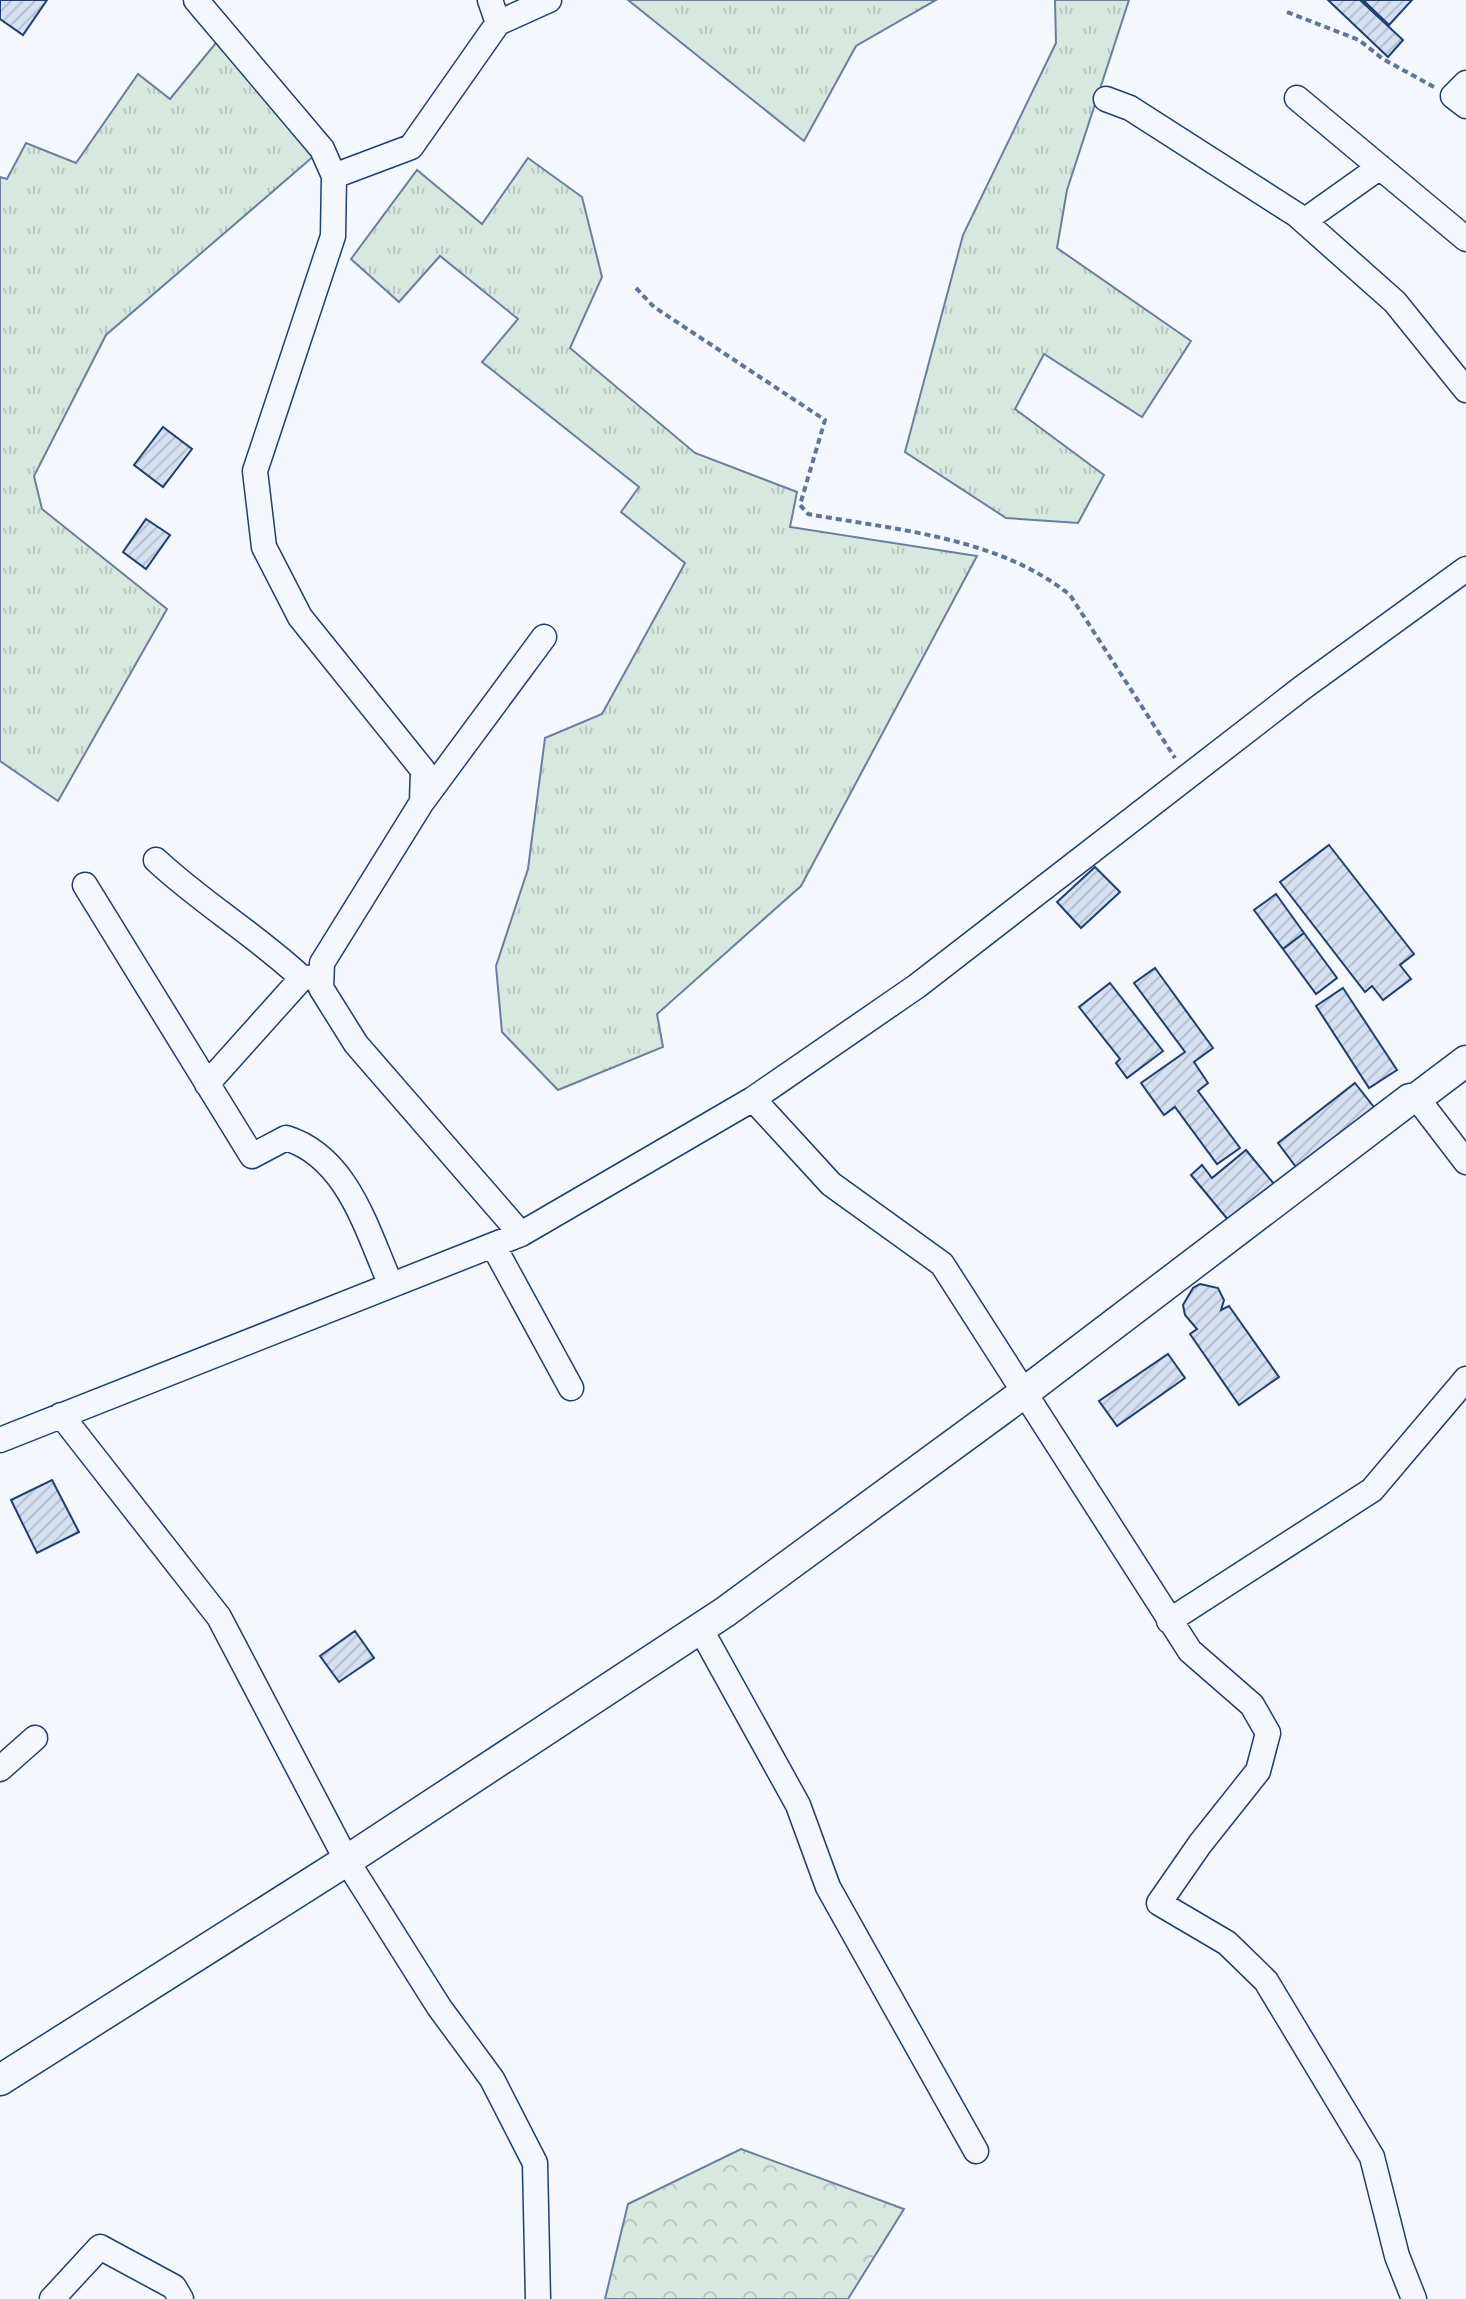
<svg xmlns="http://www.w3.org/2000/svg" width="1466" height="2299" viewBox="0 0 1466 2299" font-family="'PT Serif',serif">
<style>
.grass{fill:url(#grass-tufts);stroke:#687fa3;stroke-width:2}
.forest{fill:url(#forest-crowns);stroke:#687fa3;stroke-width:2}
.building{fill:url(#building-hatch);stroke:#1d3f73;stroke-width:2}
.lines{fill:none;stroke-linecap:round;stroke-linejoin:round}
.minor-casing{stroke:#1d3f73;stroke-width:27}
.major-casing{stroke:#1d3f73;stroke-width:33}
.path{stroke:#5e769c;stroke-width:4;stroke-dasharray:6 4;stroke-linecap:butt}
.minor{stroke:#f4f7fb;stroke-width:24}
.major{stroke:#f4f7fb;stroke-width:30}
</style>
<defs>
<pattern id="grass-tufts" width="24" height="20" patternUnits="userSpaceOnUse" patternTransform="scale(2)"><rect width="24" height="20" fill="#d7e8df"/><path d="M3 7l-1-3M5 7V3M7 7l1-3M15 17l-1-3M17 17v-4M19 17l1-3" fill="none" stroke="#b8c8c3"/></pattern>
<pattern id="forest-crowns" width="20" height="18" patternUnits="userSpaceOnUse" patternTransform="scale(2)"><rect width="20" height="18" fill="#d7e8df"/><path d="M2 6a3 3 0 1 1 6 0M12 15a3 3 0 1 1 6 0" fill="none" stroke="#b8c8c3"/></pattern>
<pattern id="building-hatch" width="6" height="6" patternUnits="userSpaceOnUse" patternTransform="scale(2)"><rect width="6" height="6" fill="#d5e0f0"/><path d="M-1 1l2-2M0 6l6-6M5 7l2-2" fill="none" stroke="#b6c1d1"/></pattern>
</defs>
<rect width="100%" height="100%" fill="#f4f7fb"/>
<path class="grass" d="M628 0H936L856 46 804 141Z
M1055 0H1129L1067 190 1057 248 1191 341 1142 417 1044 354 1015 409 1104 475 1078 523 1006 518 905 452 963 235 1056 43Z
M224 33 322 149 106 335 34 476 42 509 167 609 58 801 0 761V177L7 179 26 143 76 163 138 74 170 99Z
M528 158 582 197 602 277 570 348 695 453 797 492 790 527 977 556 801 886 657 1014 663 1047 558 1090 502 1032 496 966 528 869 545 738 602 714 685 563 621 512 639 487 482 362 518 319 440 256 399 302 351 259 417 170 482 224Z"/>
<path class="forest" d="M741 2149 904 2209 848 2299H605L628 2204Z"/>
<path class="building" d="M0 0H47L23 35 0 19Z
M1328 0H1360L1403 40 1388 57Z
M1363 0H1412L1389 25Z
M163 427 192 449 163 487 134 465Z
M146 519 170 535 146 569 123 552Z
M1329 845 1414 954 1400 965 1411 979 1383 1000 1372 986 1365 992 1280 882Z
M1095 867 1120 892 1081 928 1057 902Z
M1276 894 1304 933 1283 949 1254 910Z
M1304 933 1337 978 1316 994 1283 949Z
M1155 968 1213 1048 1194 1062 1208 1083 1198 1091 1240 1148 1217 1164 1175 1107 1164 1115 1141 1083 1185 1052 1134 983Z
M1110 983 1163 1051 1127 1078 1116 1063 1120 1059 1079 1007Z
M1343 988 1397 1070 1369 1088 1316 1006Z
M1355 1083 1377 1111 1299 1171 1278 1143Z
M1246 1150 1279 1190 1234 1227 1191 1175 1202 1165 1212 1178Z
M1200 1284 1218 1288 1224 1300 1221 1310 1229 1306 1279 1377 1239 1405 1190 1334 1197 1329 1185 1315 1183 1305 1193 1288Z
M1168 1354 1185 1378 1117 1426 1099 1401Z
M52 1480 79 1532 37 1553 11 1500Z
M355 1631 374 1658 339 1682 320 1656Z"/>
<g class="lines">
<g class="minor-casing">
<path id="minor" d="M196 0 322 149 334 176 333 236 255 471 264 547 300 617 423 770 422 802 322 963 321 988 356 1044 521 1234
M498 23 549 0
M1466 83 1453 96 1466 106
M1297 98 1466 239
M1106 99 1130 108 1297 215 1395 302 1466 390
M334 176 411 147 498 23 490 0
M1304 221 1380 167
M422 802 544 637
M156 860C202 903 256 935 302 978
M85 885 252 1156 286 1138C348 1157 367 1231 391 1285
M207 1084 302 978 317 977
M1417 1098 1466 1162
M753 1099 831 1184 942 1264 1190 1651 1252 1705 1268 1733 1258 1771 1200 1844 1159 1903 1227 1943 1266 1981 1372 2157 1397 2256 1414 2299
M493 1245 571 1388
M61 1415 219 1617 347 1861 439 2007 492 2079 535 2163 538 2299
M0 1440 521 1234 753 1099 917 986 1302 688 1466 569
M1169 1621 1372 1490 1466 1379
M700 1628 798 1805 828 1887 976 2151
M0 1769 35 1738
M52 2299 100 2247 174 2287 181 2299"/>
</g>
<g class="major-casing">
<path id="major" d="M0 2080 360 1852 725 1612 1021 1395 1410 1099 1417 1098 1466 1061"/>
</g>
<path class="path" d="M1287 12 1359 40 1383 59 1434 87
M636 288 654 307 825 420 800 505 808 514C896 530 998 537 1070 595L1175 758"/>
<use href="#minor" class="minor"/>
<use href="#major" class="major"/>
</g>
</svg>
